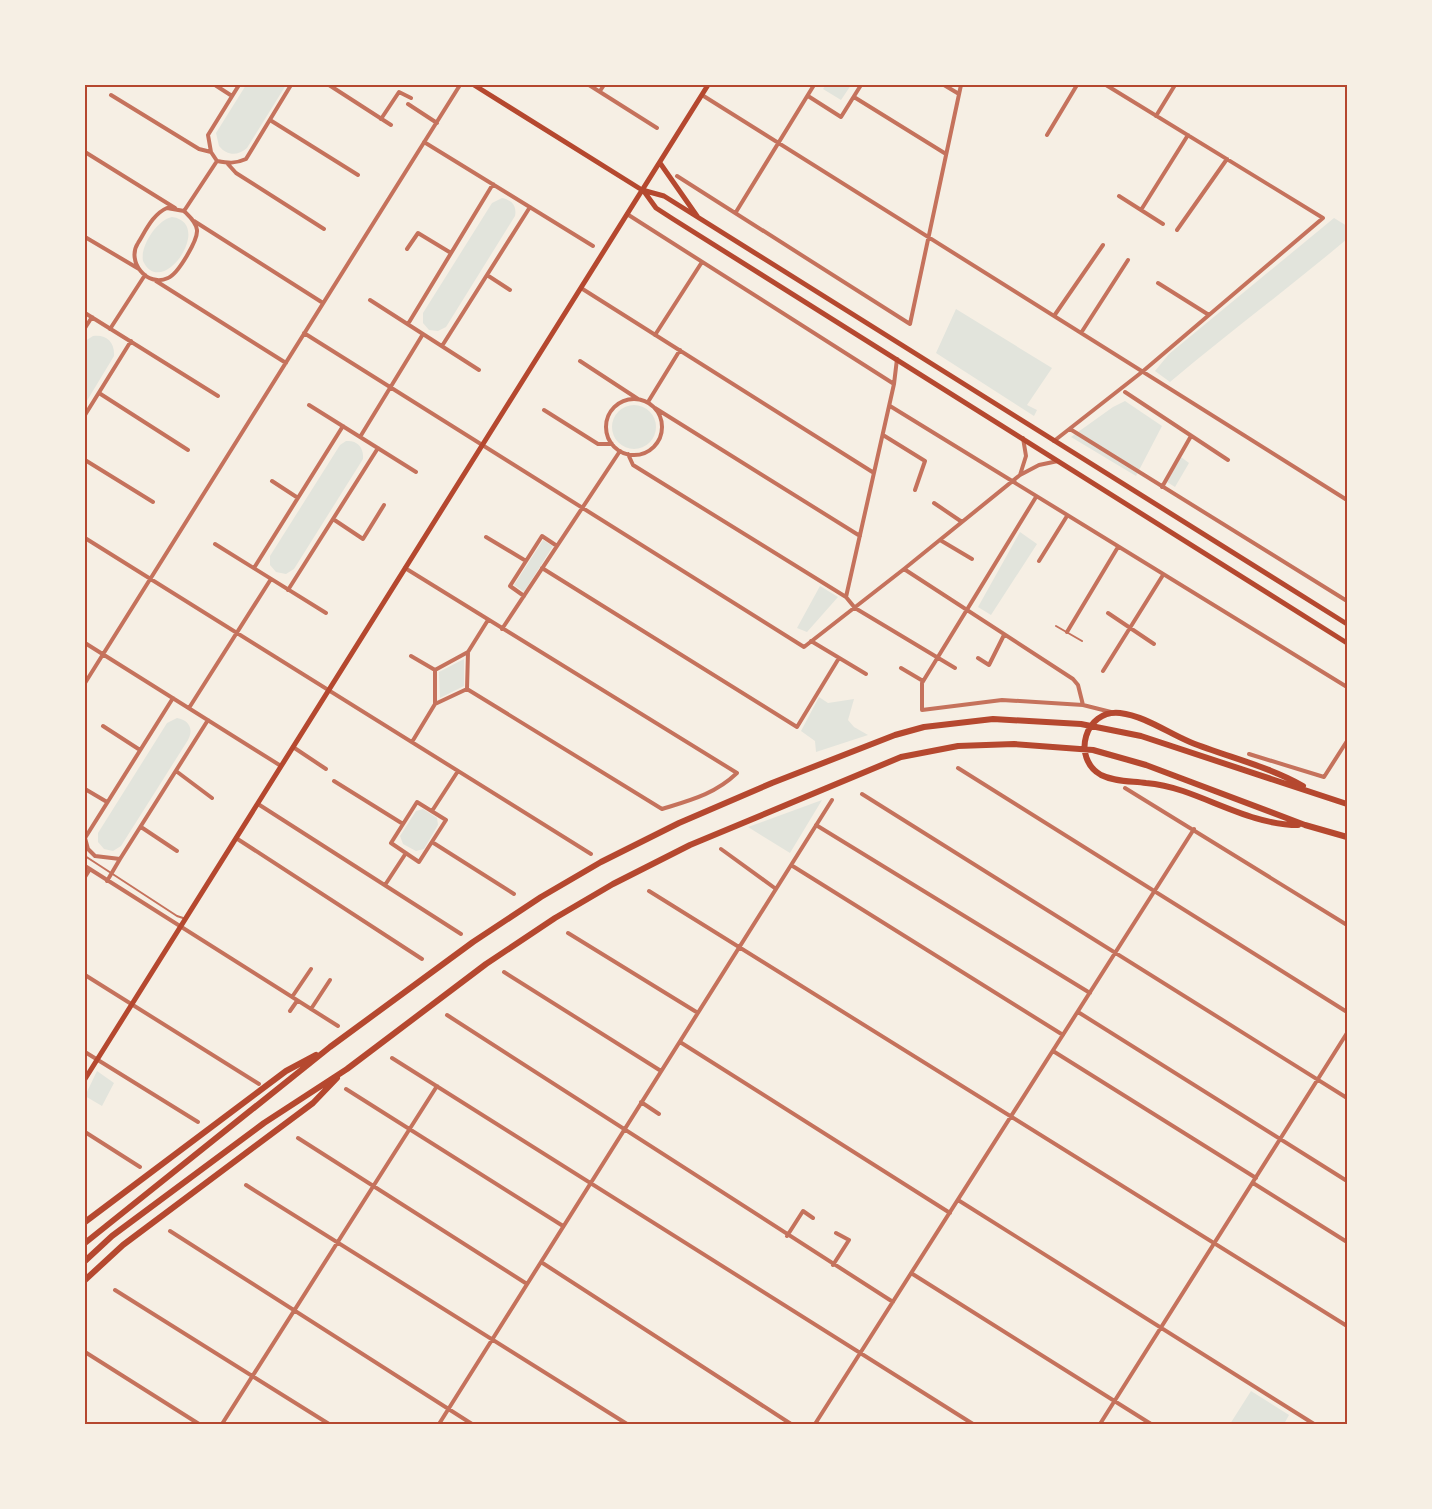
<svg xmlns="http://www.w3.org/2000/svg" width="1432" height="1509" viewBox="0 0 1432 1509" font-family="'Archivo Narrow',sans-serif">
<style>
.green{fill:#e2e4dc}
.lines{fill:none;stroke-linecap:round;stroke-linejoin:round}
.service{stroke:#c5725c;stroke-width:2}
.minor{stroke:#c5725c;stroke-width:4}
.secondary{stroke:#b5482f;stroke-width:5}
.trunk{stroke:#b5482f;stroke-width:6}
.neatline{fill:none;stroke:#b5482f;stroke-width:2}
</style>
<rect width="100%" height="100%" fill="#f6efe4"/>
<path class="green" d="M246 85H286L247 148C238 156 227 156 219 146L216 133Z
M826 85H851L841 100 823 89Z
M502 198C512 200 517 206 515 216L446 327 438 331 429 330 423 323V313L492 203Z
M172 217C215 223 162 301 143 261 140 246 157 220 172 217Z
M1334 218 1347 226V239C1289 288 1228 333 1170 382L1155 371 1169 354Z
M956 309 1052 368 1027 405 1037 410 1034 416 936 353Z
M93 336C106 334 115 342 114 356L85 404V341Z
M1125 401 1162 426 1136 476 1071 437 1113 407Z
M612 427a22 22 0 1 1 44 0a22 22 0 1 1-44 0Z
M346 441C357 440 364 447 363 459L294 569 286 574 276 572 270 565V556L340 445Z
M1181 457 1189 463 1175 487 1167 482Z
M1020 532 1037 544 991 615 978 607Z
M543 540 553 546 524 592 514 585Z
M820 586 838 597 807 632 797 628Z
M464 659V686L440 698 439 672Z
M819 697 828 703 854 699 848 720 854 727 868 735 816 752 815 741 801 731Z
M177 718C189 720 194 729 188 740L121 846 113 851 104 849 98 842V833L167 723Z
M822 800 790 853 748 827Z
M423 809 437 818 438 825 424 849 416 851 403 844 400 836 416 811Z
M97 1071 114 1083 102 1106 85 1096Z
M1251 1391 1289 1415 1284 1424H1230Z"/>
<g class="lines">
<path class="service" d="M1056 626 1082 641
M85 856 177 916 183 918"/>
<path class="minor" d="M215 85 232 96
M239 85 208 135 211 152 217 161C228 163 235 164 246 159L291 85
M329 85 391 125
M589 85 657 128
M944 85 959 94
M600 91 604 85
M111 95 199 149 211 152
M702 95 1347 500
M808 96 841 117 861 85
M854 97 946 154
M408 104 437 123
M1156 116 1175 85
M381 119 399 92 411 98
M270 120 358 175
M1047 135 1077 85
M424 142 593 246
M85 152 175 208
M227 163 236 173 324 229
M677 176 910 324 961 85
M1119 196 1163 224
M167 208 184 211C189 216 196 222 197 230 198 240 178 274 168 278 147 288 126 261 138 243 146 230 153 214 167 208Z
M1141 210 1188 135
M184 211 217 161
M736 212 814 85
M627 214 894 384 897 359
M194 221 323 303
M1177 230 1227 159
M85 237 139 269
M407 249 418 233 451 253
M487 275 510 290
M156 281 286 363
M1158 283 1209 315
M581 288 874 473
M370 300 479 370
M85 313 218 396
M1054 316 1103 245
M408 324 493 184
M85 328 92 317
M110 329 145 275
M304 333 804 647 904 569 1020 475 1039 465 1058 461
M1081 333 1128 260
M655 335 702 262
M442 346 530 207
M580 361 638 399
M1125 392 1228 460
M99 393 188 450
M606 427a28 28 0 1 1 56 0a28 28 0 1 1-56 0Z
M648 402 680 350
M309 405 416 472
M890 406 1347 687
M655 408 860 536
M544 410 598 444H612
M85 415 131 341
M1070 429 1347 601
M883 435 925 461 915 490
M360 437 423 334
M1054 441 1142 372 1323 218 1106 85
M628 454 633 465 846 597 855 608 955 668
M85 460 153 502
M1020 475 1026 456 1023 438
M272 481 298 498
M1162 487 1191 436
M1036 497 922 683V710L1002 700 1083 705 1111 712
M934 503 962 522
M333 519 363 539 384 505
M486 537 526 561
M85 538 591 854
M940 540 972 559
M215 544 326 613
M1039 561 1067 516
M254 568 343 426
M405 568 737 773C715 794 691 800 662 809L467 689
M542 568 797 727 839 658
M904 569 1073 679 1078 685 1083 705
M288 590 378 448
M524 596 510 586 542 536 557 546
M846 597 894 384
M1108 613 1154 644
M502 629 620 451
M1067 632 1118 547
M811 641 866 674
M85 643 281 766
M411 656 435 670
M978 658 989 665 1004 635
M901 668 923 681
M435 670 468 652
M435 670V704
M1103 671 1163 575
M85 683 460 85
M467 689 468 652 488 620
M173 698 85 838 88 849 95 856 120 859 208 720
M435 704 467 689
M189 708 271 579
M103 726 140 750
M412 742 435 704
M293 747 326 769
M1249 754 1324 777 1347 741
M958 768 1347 1012
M176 771 212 798
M334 781 403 824
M1125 788 1347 925
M85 789 107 802
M862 794 1347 1098
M417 802 446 820 419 862 391 843Z
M258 804 461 934
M432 811 458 771
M816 825 1090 993
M141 827 177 851
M236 838 422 959
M432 842 514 894
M721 849 776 889
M791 865 1063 1035
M85 866 338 1026
M85 877 90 869
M107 881 120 859
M385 885 406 853
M649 891 1347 1326
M568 933 698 1013
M504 972 661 1071
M85 975 259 1084
M292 997 311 969
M311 1009 330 980
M290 1011 297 1001
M1078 1012 1347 1181
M447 1015 893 1302
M680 1042 950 1213
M1053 1051 1256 1178
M85 1052 198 1122
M392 1058 973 1424
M346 1089 563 1226
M641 1102 659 1114
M85 1132 140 1167
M298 1138 527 1284
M1253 1183 1347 1242
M246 1185 627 1424
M958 1200 1314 1424
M170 1231 472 1424
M787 1236 803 1211 813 1218
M541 1262 791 1424
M833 1265 849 1240 836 1233
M911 1273 1151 1424
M115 1290 329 1424
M85 1352 199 1424
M222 1424 437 1086
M439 1424 832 800
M815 1424 1194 829
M1100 1424 1347 1033"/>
<path class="secondary" d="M474 85 642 190 664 196 1347 624
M660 163 697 216
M643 190 656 208 673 219 1347 643
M85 1079 708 85"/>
<path class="trunk" d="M1298 825C1258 825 1221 804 1183 791 1171 787 1158 784 1146 783 1131 781 1115 782 1101 775 1071 758 1085 709 1120 713 1145 716 1168 733 1190 742 1227 757 1268 766 1303 786
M85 1222 286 1071 316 1055
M85 1243 330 1047 473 942 541 897 601 862 679 823 772 783 895 735 924 727 993 719 1081 724 1141 736 1347 804
M85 1261 112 1236 264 1123 347 1069 486 964 555 918 613 884 690 845 901 757 958 746 1014 744 1093 750 1146 765 1305 825 1347 837
M85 1280 123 1245 313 1103 337 1078"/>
</g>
<rect width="1432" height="1509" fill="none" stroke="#f6efe4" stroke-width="172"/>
<rect x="86" y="86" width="1260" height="1337" class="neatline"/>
</svg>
